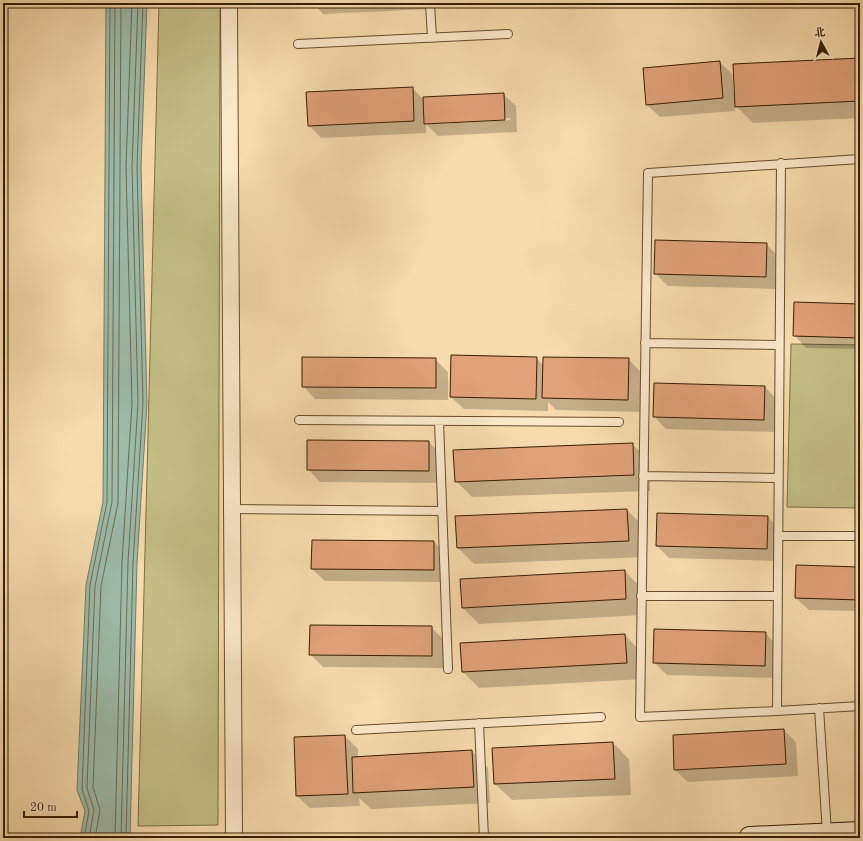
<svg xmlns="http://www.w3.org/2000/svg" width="863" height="841" viewBox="0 0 863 841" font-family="'Old Standard TT','Noto Serif SC',serif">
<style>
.green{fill:#c3be85;stroke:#7d6e42}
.water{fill:#9dbbaa;stroke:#747c66}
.shadow{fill:#0003;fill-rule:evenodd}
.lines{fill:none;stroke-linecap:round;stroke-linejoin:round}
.shore{stroke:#6a6c55;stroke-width:1}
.building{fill:#e1a179;stroke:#371e00}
.service-casing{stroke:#674d2b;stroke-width:10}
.minor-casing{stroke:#674d2b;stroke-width:18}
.secondary-casing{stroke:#371e00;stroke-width:24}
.service{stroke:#fae8c9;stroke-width:8}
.minor{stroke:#fae8c9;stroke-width:16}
.secondary{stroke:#fae8c9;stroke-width:22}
</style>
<rect width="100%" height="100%" fill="#f7dbac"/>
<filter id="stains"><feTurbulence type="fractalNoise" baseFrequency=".005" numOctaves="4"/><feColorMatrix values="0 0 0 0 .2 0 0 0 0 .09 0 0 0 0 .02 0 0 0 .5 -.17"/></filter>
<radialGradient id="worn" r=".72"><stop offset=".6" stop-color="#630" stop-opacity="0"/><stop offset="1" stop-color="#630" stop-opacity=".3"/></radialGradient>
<path class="green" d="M159 3H220L218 825 138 826Z
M791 344 860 345V508L787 507Z"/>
<path class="water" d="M106 3H147L141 167 147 403 137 563 130 838H80L85 811 77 790 86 585 103 502Z"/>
<path class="shadow" d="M313 3H428L429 9 323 14Z
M454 3H521L458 7Z
M860 59V118L753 123 735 105V111L660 117 647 105 720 62 732 74 734 94Z
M412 88 424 100 503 94 516 106 517 132 438 136 426 124V133L321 138 309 125ZM510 118V120L436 124V122Z
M766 244 779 257 778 289 668 286 655 273Z
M860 305V349L806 348 794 335Z
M536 358 544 366 628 359 641 372 640 412 556 410 548 402V411L464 409 451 397Z
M435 359 448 372V400L315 399 303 386Z
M655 384 765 387 777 400 776 432 666 429 654 416Z
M429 442 441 455V483L320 482 308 469Z
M632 444 649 460 650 491 472 497 456 481Z
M627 510 643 526 645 557 474 564 458 548Z
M768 517 780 529 779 561 669 558 657 546Z
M434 542 446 554V582L325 581 312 569Z
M860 568V611L809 610 796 598Z
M625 571 641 588 642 615 479 624 463 608Z
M431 627 444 640V668L323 667 310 654Z
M765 633 778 646 777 678 667 675 654 662Z
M625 635 641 652 643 679 479 688 463 672Z
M784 730 796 742 798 776 688 782 675 770Z
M345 736 358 749V757L472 751 488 768 490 803 371 809 359 798 360 806 310 808 297 796 295 738Z
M613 743 629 759 631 795 512 800 495 784 493 749Z"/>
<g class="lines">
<path class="shore" d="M84 838 89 811 82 789 90 585 107 502 110 3
M89 838 94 810 87 788 95 586 112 502 115 3
M95 838 100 810 93 787 101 586 118 503 121 3
M115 838 122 562 132 403 126 167 132 3
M121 838 128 562 138 403 132 167 138 3
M126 838 133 563 143 403 137 167 143 3"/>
</g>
<path class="building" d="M860 58V101L735 107 733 64Z
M720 61 723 98 646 105 643 68Z
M413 87 414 121 308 126 306 92Z
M504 93 505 120 424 124 423 97Z
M655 240 767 243 766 277 654 274Z
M794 302 860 304V338L793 336Z
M451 355 537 357 536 399 450 397Z
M302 357 436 358V388L302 387Z
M543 357 629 358 628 400 542 398Z
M654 383 765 386 764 420 653 417Z
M307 440 429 441V471L307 470Z
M633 443 634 475 455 482 453 450Z
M627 509 629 541 457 548 455 516Z
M657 513 768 516 767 549 656 546Z
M312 540 434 541V570L311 569Z
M796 565 860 567V600L795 598Z
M625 570 626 599 462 608 460 579Z
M310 625 432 626V656L309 655Z
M654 629 766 632 765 666 653 663Z
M625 634 627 663 462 672 460 643Z
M784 729 786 764 674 770 673 735Z
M345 735 348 794 296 796 294 737Z
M613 742 615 779 494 784 492 748Z
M472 750 474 787 353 793 352 757Z"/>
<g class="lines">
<g class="service-casing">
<path id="service" d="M430 3 432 38
M298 44 508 34
M781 163 777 711 860 706
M645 343 779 345
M299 420 619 422
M439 421 448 669
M643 476 778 478
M232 509 442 511
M778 536H860
M641 596H777
M819 708 827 833
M777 711 640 717 648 173 860 159
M479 723 484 838
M356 730 601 717"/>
</g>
<g class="minor-casing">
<path id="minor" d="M229 3 234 838"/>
</g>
<g class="secondary-casing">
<path id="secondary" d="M750 838 860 833"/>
</g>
<use href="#service" class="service"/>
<use href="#minor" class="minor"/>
<use href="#secondary" class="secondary"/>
</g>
<rect width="863" height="841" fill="none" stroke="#f7dbac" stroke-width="16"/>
<rect x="4" y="4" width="855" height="833" fill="none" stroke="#371e00" stroke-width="2"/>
<rect x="8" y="8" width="847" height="825" fill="none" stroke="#371e00"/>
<g transform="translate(821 42) rotate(353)" stroke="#fae8c9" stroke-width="3" paint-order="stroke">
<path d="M0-3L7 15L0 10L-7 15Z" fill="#371e00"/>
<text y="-6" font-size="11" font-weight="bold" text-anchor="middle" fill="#371e00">北</text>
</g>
<path d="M24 811v6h53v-6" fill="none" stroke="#371e00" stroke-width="2"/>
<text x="30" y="811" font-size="12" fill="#371e00" stroke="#fae8c9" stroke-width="3" paint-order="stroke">20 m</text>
<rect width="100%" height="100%" filter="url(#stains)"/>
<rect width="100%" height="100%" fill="url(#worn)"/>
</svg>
